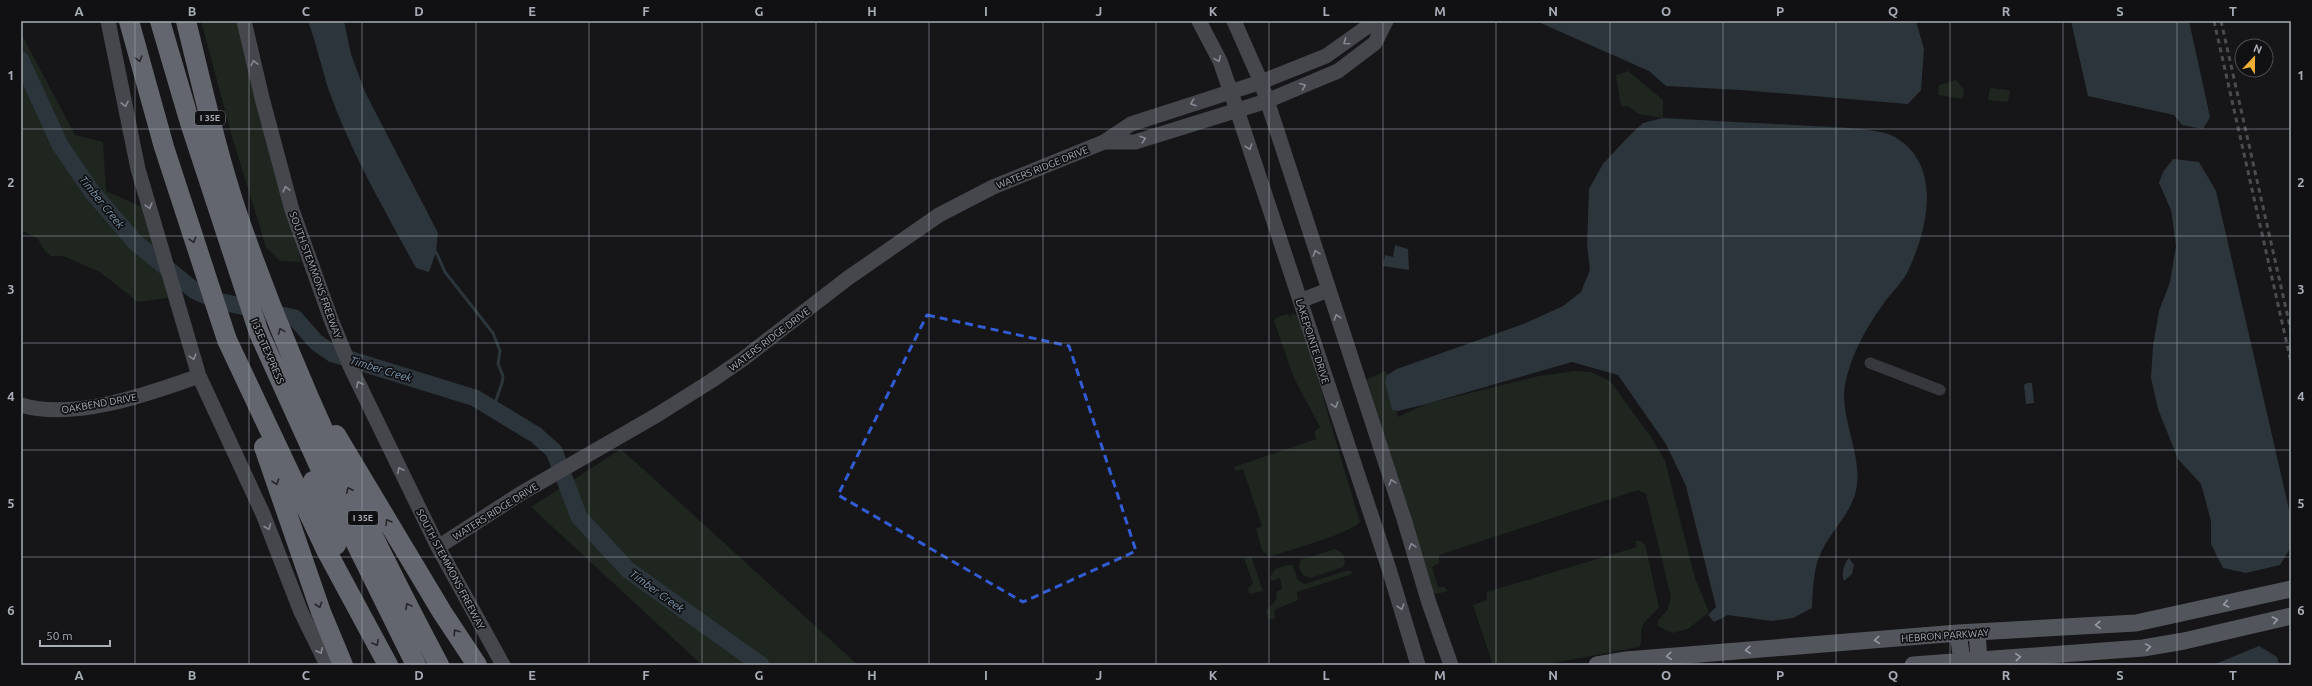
<svg xmlns="http://www.w3.org/2000/svg" width="2312" height="686" viewBox="0 0 2312 686" font-family="Ubuntu,sans-serif">
<style>
.green{fill:#1e261f}
.water{fill:#2c353c}
.lines{fill:none;stroke-linecap:round;stroke-linejoin:round}
.stream{stroke:#2c353c;stroke-width:3}
.river{stroke:#2c353c;stroke-width:17}
.street{stroke:#37383d;stroke-width:11}
.secondary{stroke:#45474d;stroke-width:15}
.primary{stroke:#53555c;stroke-width:17}
.highway{stroke:#63666e;stroke-width:20}
.rail{stroke:#4a4c52;stroke-width:3;stroke-dasharray:5 4;stroke-linecap:butt}
.oneway{stroke:#858993}
.oneway2{stroke:#26262a}
.oneway3{stroke:#979ba6}
.marked{fill:none;stroke:#325cd3;stroke-width:3;stroke-dasharray:8 5;stroke-linejoin:round}
.grid{fill:none;stroke:#a8adb8;stroke-width:1;stroke-opacity:0.55}
.labels{text-anchor:middle;stroke-width:3.5;stroke-linejoin:round;paint-order:stroke}
.shield{fill:#111113;stroke:#7b7e86;stroke-width:1}
.shield-label{font-size:9px;font-weight:bold;fill:#a8adb8}
.street-label{font-size:10px;fill:#a8adb8;stroke:#111113}
.water-label{font-size:11px;font-style:italic;fill:#7f9bb3;stroke:#111113}
.neatline{fill:none;stroke:#a8adb8;stroke-width:1.5}
.grid-label{font-size:13px;text-anchor:middle;font-weight:bold;fill:#a8adb8}
</style>
<rect width="100%" height="100%" fill="#161618"/>
<path class="green" d="M201 21H241L301 262 280 261 266 247 231 133Z
M21 33 75 135 103 142 106 191 142 207 168 298 138 302 100 272 63 256H51L45 251 38 239 21 230Z
M1628 71 1663 100V118L1639 114 1628 106 1621 107 1616 75Z
M1956 80 1964 90 1963 99 1938 95 1939 85Z
M1990 88 2010 90 2008 102 1988 100Z
M1292 313 1299 317C1321 385 1338 453 1360 521 1354 533 1286 551 1269 557L1262 550 1256 529 1262 526 1243 469 1236 471 1234 467 1316 439 1314 432 1320 427 1294 378 1274 321 1277 317 1288 314 1290 317Z
M1386 371 1398 417 1426 404 1539 376 1575 371 1591 372 1610 381 1653 440 1665 461 1695 578 1709 612 1688 629 1672 633 1658 626V621L1668 609 1671 597 1646 494 1638 490 1439 555V563L1432 567 1438 587H1445L1448 591 1436 594 1432 592 1363 381Z
M621 449 858 665H702L531 507Z
M1635 541H1641L1645 544 1659 608C1653 613 1642 623 1641 631 1641 637 1642 642 1639 647L1542 665H1485L1492 662 1473 605 1487 600V592L1637 547Z
M1335 549 1343 554 1345 563 1343 567 1311 578 1303 575 1299 568 1300 560Z
M1251 556 1263 591 1249 594 1248 589 1253 583 1244 558Z
M1288 565H1292L1298 580 1305 584 1345 571H1351L1352 574 1297 592 1298 600 1274 610 1275 618 1272 620 1268 618 1266 610C1272 605 1279 600 1276 592L1282 589 1280 578 1272 581 1270 577 1275 569Z"/>
<path class="water" d="M308 21H344L351 54 365 92 438 233 436 252 429 272 416 268C384 209 350 151 328 88 321 65 316 43 308 21Z
M1536 21H1916L1924 49 1921 90 1908 104 1741 90 1666 86 1649 71Z
M2071 21H2189L2210 117 2203 129 2182 125 2174 115 2088 96Z
M1663 118C1713 121 1763 123 1813 126 1831 127 1881 128 1895 137 1944 166 1927 232 1907 273 1901 284 1891 293 1884 303 1868 325 1854 349 1847 376 1836 413 1861 447 1857 484 1854 513 1829 531 1819 557 1813 573 1813 591 1812 608L1793 618 1772 621 1728 615 1714 622 1708 615 1716 607 1686 486 1666 444 1618 375 1572 362 1426 404 1398 411 1392 410 1385 382 1387 375 1397 369 1526 323 1563 306 1581 292 1590 270 1587 246 1589 189 1603 164 1627 138 1643 123Z
M2173 159 2199 162 2216 191 2291 518V547L2280 565 2246 573 2223 568 2211 544V521L2201 484 2178 459 2158 409 2151 378 2153 346 2159 311 2170 282 2176 246 2171 210 2159 183 2163 172Z
M1395 245 1408 249 1409 270 1383 266 1385 255 1393 257Z
M2027 383H2032L2034 403 2026 404 2024 385Z
M1849 558 1854 565 1852 574 1844 581C1841 574 1844 563 1849 558Z
M2259 646 2277 657 2279 665H2213Z"/>
<g class="lines">
<path class="stream" d="M436 252 445 272 493 333 500 351 498 364 503 376 502 383 493 409"/>
<path class="river" d="M21 60 60 145 92 192 136 243 195 291 218 301 295 318 316 342 333 354 475 398 536 435 554 451 579 517 628 570 761 665"/>
<path class="street" d="M1870 363 1940 390"/>
<path class="secondary" d="M108 21 138 169 199 376 263 514 301 612 327 665
M244 21 262 98 292 210 332 322 350 366 438 547 503 665
M1199 21 1220 61 1237 110 1389 569 1418 665
M1234 21 1261 82 1404 519 1429 603 1451 665
M1104 142H1135L1267 101 1338 71 1375 43 1386 21
M1300 301 1328 290
M21 405C74 421 148 394 199 376
M438 547 520 494 657 415 711 381 743 359 848 278 939 215 993 187 1104 142 1131 124 1261 82 1326 56 1364 29 1379 21"/>
<path class="primary" d="M1977 632 1979 660
M1958 633 1962 661
M1597 665 1626 660 1958 633 2136 623 2291 589
M1913 665 2143 648 2184 641 2291 616"/>
<path class="highway" d="M129 21 164 147 227 340 326 550 388 665
M160 21 190 123 259 333 337 505 416 665
M186 21C202 86 217 153 238 216 293 374 361 518 439 665
M336 435 442 612 477 665
M264 447 321 612 343 665
M313 481 336 545"/>
<path class="rail" d="M2214 21 2291 362
M2221 21 2291 331"/>
</g>
<defs><path id="oneway-chevron" d="M-2-3.5L2.5 0L-2 3.5" fill="none" stroke-width="1.6" stroke-linecap="round" stroke-linejoin="round"/></defs>
<g class="oneway">
<use href="#oneway-chevron" transform="translate(1346 42) rotate(145)"/>
<use href="#oneway-chevron" transform="translate(1218 59) rotate(66)"/>
<use href="#oneway-chevron" transform="translate(254 63) rotate(-103)"/>
<use href="#oneway-chevron" transform="translate(1303 86) rotate(-23)"/>
<use href="#oneway-chevron" transform="translate(1193 103) rotate(161)"/>
<use href="#oneway-chevron" transform="translate(125 104) rotate(78)"/>
<use href="#oneway-chevron" transform="translate(1143 139) rotate(-18)"/>
<use href="#oneway-chevron" transform="translate(1249 147) rotate(72)"/>
<use href="#oneway-chevron" transform="translate(286 189) rotate(-105)"/>
<use href="#oneway-chevron" transform="translate(149 206) rotate(74)"/>
<use href="#oneway-chevron" transform="translate(1316 253) rotate(-108)"/>
<use href="#oneway-chevron" transform="translate(1337 317) rotate(-108)"/>
<use href="#oneway-chevron" transform="translate(193 357) rotate(73)"/>
<use href="#oneway-chevron" transform="translate(359 384) rotate(-117)"/>
<use href="#oneway-chevron" transform="translate(1335 405) rotate(72)"/>
<use href="#oneway-chevron" transform="translate(400 470) rotate(-116)"/>
<use href="#oneway-chevron" transform="translate(1392 482) rotate(-108)"/>
<use href="#oneway-chevron" transform="translate(268 527) rotate(68)"/>
<use href="#oneway-chevron" transform="translate(1412 546) rotate(-106)"/>
<use href="#oneway-chevron" transform="translate(1401 607) rotate(73)"/>
<use href="#oneway-chevron" transform="translate(320 651) rotate(65)"/>
</g>
<g class="oneway2">
<use href="#oneway-chevron" transform="translate(139 59) rotate(75)"/>
<use href="#oneway-chevron" transform="translate(193 240) rotate(72)"/>
<use href="#oneway-chevron" transform="translate(281 331) rotate(-111)"/>
<use href="#oneway-chevron" transform="translate(276 482) rotate(71)"/>
<use href="#oneway-chevron" transform="translate(349 490) rotate(-115)"/>
<use href="#oneway-chevron" transform="translate(388 522) rotate(-121)"/>
<use href="#oneway-chevron" transform="translate(319 605) rotate(71)"/>
<use href="#oneway-chevron" transform="translate(408 606) rotate(-118)"/>
<use href="#oneway-chevron" transform="translate(456 632) rotate(-123)"/>
<use href="#oneway-chevron" transform="translate(376 643) rotate(61)"/>
</g>
<g class="oneway3">
<use href="#oneway-chevron" transform="translate(2226 604) rotate(167)"/>
<use href="#oneway-chevron" transform="translate(2275 620) rotate(-13)"/>
<use href="#oneway-chevron" transform="translate(2098 625) rotate(176)"/>
<use href="#oneway-chevron" transform="translate(1877 640) rotate(175)"/>
<use href="#oneway-chevron" transform="translate(2148 647) rotate(-9)"/>
<use href="#oneway-chevron" transform="translate(1748 650) rotate(175)"/>
<use href="#oneway-chevron" transform="translate(1669 656) rotate(175)"/>
<use href="#oneway-chevron" transform="translate(2018 657) rotate(-4)"/>
</g>
<path class="marked" d="M927 315 1069 346 1136 551 1023 602 838 495Z"/>
<path class="grid" d="M135 21V665M249 21V665M362 21V665M476 21V665M589 21V665M702 21V665M816 21V665M929 21V665M1043 21V665M1156 21V665M1269 21V665M1383 21V665M1496 21V665M1610 21V665M1723 21V665M1836 21V665M1950 21V665M2063 21V665M2177 21V665M21 129H2291M21 236H2291M21 343H2291M21 450H2291M21 557H2291"/>
<g class="labels">
<g class="shield">
<rect x="195" y="111" width="30" height="14" rx="3"/>
<rect x="348" y="511" width="30" height="14" rx="3"/>
</g>
<g class="shield-label">
<text x="210" y="121">I 35E</text>
<text x="363" y="521">I 35E</text>
</g>
<g class="street-label">
<text transform="translate(1042 167) rotate(-22)" y="4">WATERS RIDGE DRIVE</text>
<text transform="translate(316 275) rotate(70)" y="4">SOUTH STEMMONS FREEWAY</text>
<text transform="translate(769 339) rotate(-37)" y="4">WATERS RIDGE DRIVE</text>
<text transform="translate(1313 341) rotate(72)" y="4">LAKEPOINTE DRIVE</text>
<text transform="translate(268 351) rotate(67)" y="4">I 35E TEXPRESS</text>
<text transform="translate(99 403) rotate(-10)" y="4">OAKBEND DRIVE</text>
<text transform="translate(495 511) rotate(-32)" y="4">WATERS RIDGE DRIVE</text>
<text transform="translate(451 569) rotate(62)" y="4">SOUTH STEMMONS FREEWAY</text>
<text transform="translate(1945 635) rotate(-4)" y="4">HEBRON PARKWAY</text>
</g>
<g class="water-label">
<text transform="translate(102 202) rotate(51)" y="4">Timber Creek</text>
<text transform="translate(381 369) rotate(17)" y="4">Timber Creek</text>
<text transform="translate(657 591) rotate(36)" y="4">Timber Creek</text>
</g>
</g>
<rect width="2312" height="686" fill="none" stroke="#111113" stroke-width="44"/>
<g transform="translate(2254 58) rotate(22)"><circle r="19" fill="#111113" stroke="#4d4f55"/>
<path d="M0-3L7 15L0 10L-7 15Z" fill="#f2b134"/>
<text y="-6" font-size="11" font-weight="bold" text-anchor="middle" fill="#a8adb8">N</text>
</g>
<path d="M40 640v6h70v-6" fill="none" stroke="#a8adb8" stroke-width="2"/>
<text x="46" y="640" font-size="12" fill="#a8adb8" stroke="#111113" stroke-width="3" paint-order="stroke">50 m</text>
<rect x="22" y="22" width="2268" height="642" class="neatline"/>
<g class="grid-label">
<text x="79" y="16">A</text>
<text x="192" y="16">B</text>
<text x="306" y="16">C</text>
<text x="419" y="16">D</text>
<text x="532" y="16">E</text>
<text x="646" y="16">F</text>
<text x="759" y="16">G</text>
<text x="872" y="16">H</text>
<text x="986" y="16">I</text>
<text x="1099" y="16">J</text>
<text x="1213" y="16">K</text>
<text x="1326" y="16">L</text>
<text x="1440" y="16">M</text>
<text x="1553" y="16">N</text>
<text x="1666" y="16">O</text>
<text x="1780" y="16">P</text>
<text x="1893" y="16">Q</text>
<text x="2006" y="16">R</text>
<text x="2120" y="16">S</text>
<text x="2233" y="16">T</text>
<text x="11" y="80">1</text>
<text x="2301" y="80">1</text>
<text x="11" y="187">2</text>
<text x="2301" y="187">2</text>
<text x="11" y="294">3</text>
<text x="2301" y="294">3</text>
<text x="11" y="401">4</text>
<text x="2301" y="401">4</text>
<text x="11" y="508">5</text>
<text x="2301" y="508">5</text>
<text x="11" y="615">6</text>
<text x="2301" y="615">6</text>
<text x="79" y="680">A</text>
<text x="192" y="680">B</text>
<text x="306" y="680">C</text>
<text x="419" y="680">D</text>
<text x="532" y="680">E</text>
<text x="646" y="680">F</text>
<text x="759" y="680">G</text>
<text x="872" y="680">H</text>
<text x="986" y="680">I</text>
<text x="1099" y="680">J</text>
<text x="1213" y="680">K</text>
<text x="1326" y="680">L</text>
<text x="1440" y="680">M</text>
<text x="1553" y="680">N</text>
<text x="1666" y="680">O</text>
<text x="1780" y="680">P</text>
<text x="1893" y="680">Q</text>
<text x="2006" y="680">R</text>
<text x="2120" y="680">S</text>
<text x="2233" y="680">T</text>
</g>
</svg>
